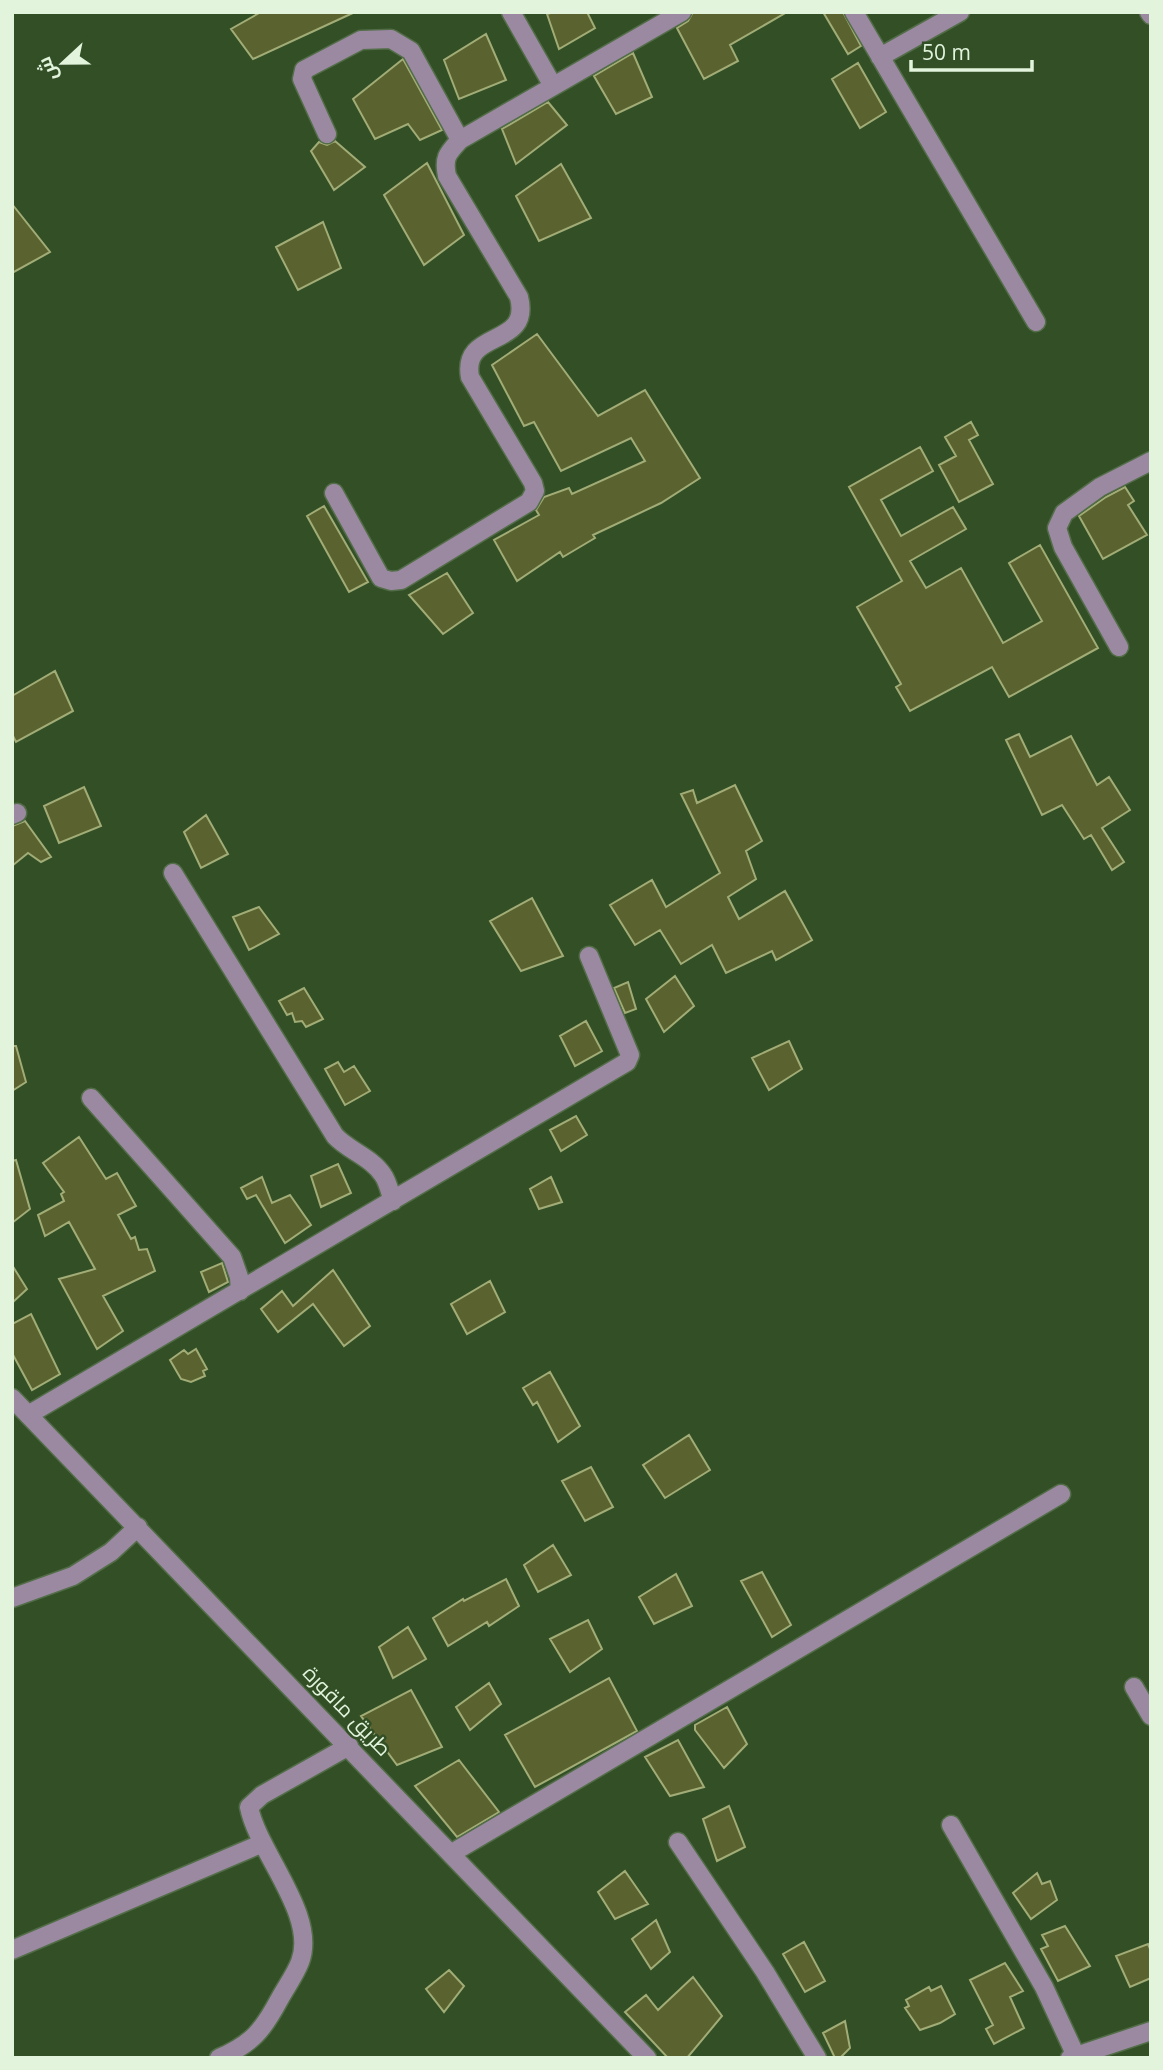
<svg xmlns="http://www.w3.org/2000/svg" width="1163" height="2070" viewBox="0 0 1163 2070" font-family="'Open Sans',Cairo,sans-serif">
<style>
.building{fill:#5a632f;stroke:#a2ac76;stroke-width:2}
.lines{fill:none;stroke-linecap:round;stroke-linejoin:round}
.minor-casing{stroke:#526d47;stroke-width:21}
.minor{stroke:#9b89a2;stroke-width:18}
.labels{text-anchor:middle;stroke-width:5;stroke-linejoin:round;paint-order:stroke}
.street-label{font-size:21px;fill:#e2f4dc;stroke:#324f26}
</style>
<rect width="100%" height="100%" fill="#324f26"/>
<path class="building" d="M261 12H355L253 59 231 29Z
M554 12H587L595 28 559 49 547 14Z
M693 12H787L730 45 738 61 704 79 677 28 688 21Z
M823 12H843L861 46 848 54Z
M486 34 506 80 459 99 444 60Z
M633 53 652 97 616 114 594 76Z
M403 59 442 130 420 140 408 124 375 139 353 99Z
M858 63 886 112 860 128 832 79Z
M548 102 567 125 516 164 502 129Z
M335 141 365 167 334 190 311 151 319 142 327 145Z
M427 163 464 235 424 265 384 195Z
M561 164 591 218 539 241 516 196Z
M12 204 50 252 12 273Z
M323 222 341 268 298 290 276 247Z
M537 334 598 416 645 390 700 478 661 503 593 535 595 538 563 557 560 552 517 581 494 540 539 515 536 510 544 497 569 488 572 494 645 461 631 438 561 471 534 422 524 426 492 365Z
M971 422 978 435 969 440 993 484 959 502 939 465 956 456 945 437Z
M920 447 933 471 881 500 901 536 953 507 966 529 910 561 926 588 961 568 1003 643 1042 621 1009 563 1040 545 1098 648 1009 697 992 667 910 711 896 687 901 684 857 607 902 581 849 487Z
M1125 487 1134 501 1128 505 1147 535 1103 559 1079 516 1106 497Z
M324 506 368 582 349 592 307 516Z
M447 573 473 613 443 634 409 595Z
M55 671 73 711 16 742 12 734V696Z
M1019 734 1030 757 1071 736 1097 785 1109 777 1130 810 1102 828 1124 862 1112 870 1091 835 1084 839 1062 805 1042 815 1006 740Z
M735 785 762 841 746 851 756 879 728 897 739 919 785 891 812 940 776 960 772 951 726 973 712 945 681 964 660 930 635 945 610 905 652 880 666 907 720 873 681 794 693 790 697 803Z
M84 787 101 826 59 843 44 806Z
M206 815 228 854 201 868 184 832Z
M25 821 51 857 41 862 28 853 12 866V826Z
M532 898 563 956 521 971 490 921Z
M259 907 279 934 249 950 233 917Z
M675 976 694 1006 664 1032 646 999Z
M628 982 636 1009 625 1013 614 988Z
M304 988 323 1019 306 1027 302 1021 295 1022 292 1013 287 1015 279 1001Z
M586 1021 602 1051 575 1066 560 1036Z
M789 1041 802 1069 769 1090 752 1058Z
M12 1046H16L26 1082 12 1091Z
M338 1062 344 1072 354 1066 370 1091 345 1105 325 1069Z
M576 1116 587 1135 561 1151 550 1130Z
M79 1137 106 1179 117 1173 136 1206 118 1215 131 1239 135 1237 139 1250 147 1249 155 1271 103 1296 123 1331 97 1349 59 1279 95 1269 69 1222 45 1236 38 1215 64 1201 61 1194 64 1192 43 1163Z
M16 1160 30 1209 12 1223V1161Z
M338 1164 351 1193 321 1207 311 1176Z
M262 1177 272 1203 290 1195 311 1225 285 1243 256 1195 247 1199 241 1188Z
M551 1177 562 1202 539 1209 530 1189Z
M222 1263 228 1282 209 1292 201 1272Z
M12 1265 27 1289 12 1303Z
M333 1270 370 1326 344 1346 313 1304 278 1332 261 1309 282 1291 293 1306Z
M490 1281 505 1312 467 1334 451 1304Z
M31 1314 60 1374 32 1390 12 1353V1324Z
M196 1349 207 1369 203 1371 205 1376 191 1382 181 1379 170 1360 184 1350 188 1354Z
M550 1372 580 1426 558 1442 537 1402 533 1405 523 1388Z
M689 1435 710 1470 665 1498 643 1465Z
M591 1467 613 1507 585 1521 562 1481Z
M553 1545 571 1575 538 1592 524 1565Z
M762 1572 791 1625 772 1637 741 1581Z
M676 1574 692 1606 654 1624 639 1597Z
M506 1579 519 1606 489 1626 487 1622 448 1646 433 1618 463 1599 464 1601Z
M588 1620 602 1649 570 1672 550 1639Z
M408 1627 426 1659 393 1678 379 1647Z
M609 1678 637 1731 535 1787 505 1735Z
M489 1683 501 1704 470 1730 456 1707Z
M411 1690 442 1747 397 1765 361 1716Z
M727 1707 747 1744 724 1768 695 1730V1725Z
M678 1740 704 1787 670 1796 645 1757Z
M459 1760 499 1812 457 1837 415 1786Z
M729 1806 745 1847 717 1861 703 1819Z
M625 1871 648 1904 615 1919 598 1892Z
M1037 1873 1042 1884 1050 1881 1057 1900 1031 1919 1013 1893Z
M656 1920 670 1952 651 1969 632 1939Z
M1065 1926 1090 1966 1058 1981 1041 1949 1048 1946 1042 1935Z
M804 1942 825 1981 805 1992 783 1954Z
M1148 1944 1151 1951V1978L1130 1987 1116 1956Z
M1005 1963 1023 1991 1010 1997 1024 2028 994 2044 986 2029 993 2025 970 1980Z
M449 1970 464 1986 444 2012 426 1989Z
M693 1977 722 2016 687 2058H668L625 2012 646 1995 658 2010Z
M941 1986 955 2014 940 2023 920 2030 905 2008 909 2006 906 2000 929 1987 931 1991Z
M845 2021 850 2048 840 2058H835L823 2033Z"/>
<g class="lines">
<g class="minor-casing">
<path id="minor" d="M511 12 553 86
M854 12 1036 322
M1149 12 1151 15
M880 57 960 12
M327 134 302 79 304 70 361 40 391 39 411 51 460 140
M334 493 381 578 391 581 401 580 529 502 535 491 533 483 470 377C461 328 532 349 519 297L447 176C443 157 448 153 460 140L682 12
M1119 647 1063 547 1057 528 1064 513 1100 487 1151 461
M12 815 17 813
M173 873 335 1136C349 1151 371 1157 383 1175 388 1182 390 1193 393 1201
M91 1098 232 1257 239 1277 240 1291
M12 1398 647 2058
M28 1415 627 1062 630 1055 589 956
M12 1598 73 1576 111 1552 138 1527
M1134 1687 1151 1716
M951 1825 1044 1987 1076 2056
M678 1842 765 1972 817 2058
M452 1853 1061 1494
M12 1950 263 1843
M219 2058C252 2044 263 2030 279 2000 286 1987 295 1975 300 1962 318 1915 258 1853 249 1807L262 1795 349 1746
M1070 2058 1151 2031"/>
</g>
<use href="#minor" class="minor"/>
</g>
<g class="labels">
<g class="street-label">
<text transform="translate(347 1711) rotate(46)" y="7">طريق ماقورة</text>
</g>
</g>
<rect width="1163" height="2070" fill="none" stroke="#e2f4dc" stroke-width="28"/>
<g transform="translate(63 63) rotate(248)" stroke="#324f26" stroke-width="5" paint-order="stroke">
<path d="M0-5L12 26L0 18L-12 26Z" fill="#e2f4dc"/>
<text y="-10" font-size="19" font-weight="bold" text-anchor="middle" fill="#e2f4dc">ش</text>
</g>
<path d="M911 60v10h121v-10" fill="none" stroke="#e2f4dc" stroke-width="3.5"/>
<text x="922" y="60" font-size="21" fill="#e2f4dc" stroke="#324f26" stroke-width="5" paint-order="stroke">50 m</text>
</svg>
